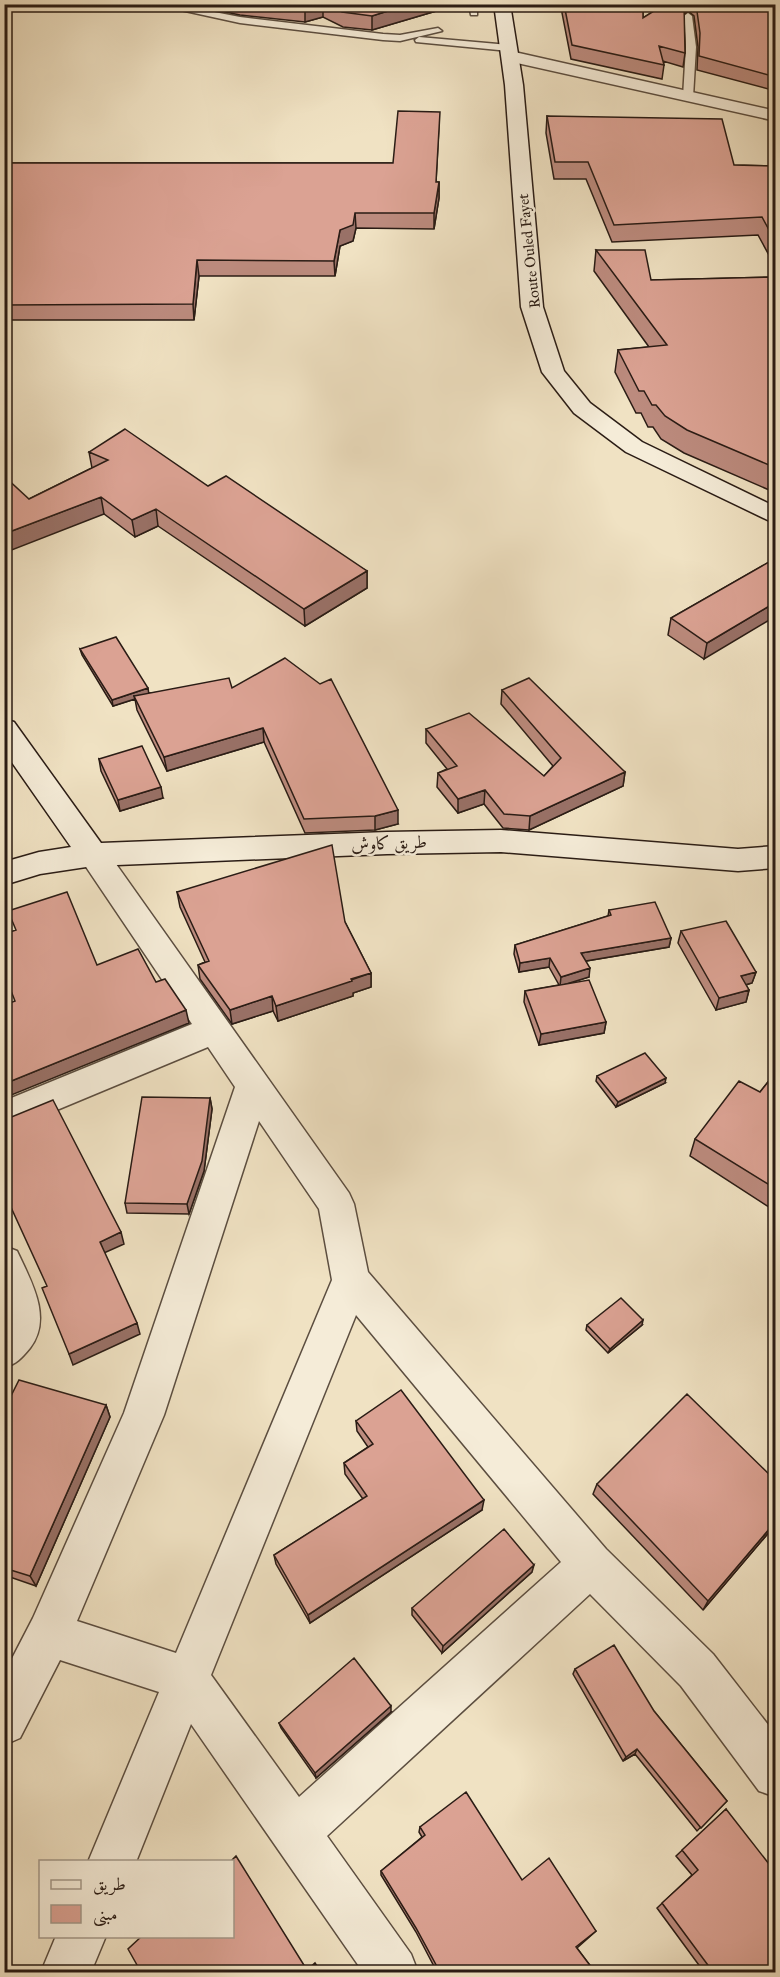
<svg xmlns="http://www.w3.org/2000/svg" width="780" height="1977" viewBox="0 0 780 1977" font-family="'IM FELL Great Primer',Amiri,serif">
<style>
.lines{fill:none;stroke-linecap:round;stroke-linejoin:round}
.lane-casing{stroke:#5c4e40;stroke-width:3}
.street-casing{stroke:#5c4e40;stroke-width:3}
.secondary-casing{stroke:#2a1c15;stroke-width:3}
.lane{fill:#f5ecd8;fill-rule:evenodd}
.street{fill:#f5ecd8;fill-rule:evenodd}
.secondary{fill:#f5ecd8;fill-rule:evenodd}
.wall{fill:#bc8b7e;stroke:#2a1c15;stroke-width:1.5}
.shaded-wall{fill:#997167;stroke:#2a1c15;stroke-width:1.5}
.building{fill:#dba293;stroke:#2a1c15;stroke-width:1.5}
.labels{text-anchor:middle;stroke-width:5;stroke-linejoin:round;paint-order:stroke}
.far-street-label{font-size:15px;fill:#2a1c15;stroke:#f5ecd8}
.street-label{font-size:18px;fill:#2a1c15;stroke:#f5ecd8}
</style>
<rect width="100%" height="100%" fill="#f0e2c3"/>
<filter id="stains"><feTurbulence type="fractalNoise" baseFrequency=".00333" numOctaves="4"/><feColorMatrix values="0 0 0 0 .2 0 0 0 0 .09 0 0 0 0 .02 0 0 0 .5 -.17"/></filter>
<radialGradient id="worn" r=".72"><stop offset=".6" stop-color="#630" stop-opacity="0"/><stop offset="1" stop-color="#630" stop-opacity=".3"/></radialGradient>
<g class="lines">
<g class="lane-casing">
<path id="lane" d="M153 4H173L240 17 383 34 400 35 438 28 442 31 400 41 383 40 240 23Z
M469 4H477V15H471Z
M688 13 692 16 696 47 693 97 688 100 683 97 686 47 684 16Z
M419 37 509 45 514 48 509 51 416 42 415 40Z"/>
</g>
<g class="street-casing">
<path id="street" d="M510 51 776 111V121L504 60 502 56Z
M93 844 104 847 349 1193 354 1204 368 1272 606 1549 713 1654 776 1735V1797L759 1791 681 1686 590 1594 327 1836 411 1954 418 1972H363L191 1724 136 1862H88L159 1692 60 1660 20 1738 4 1745V1674L33 1618 124 1413 235 1087 208 1047 4 1132V1101L192 1024 78 855 82 847ZM259 1121 319 1209 332 1280 176 1653 77 1621 164 1415ZM356 1315 561 1562 299 1797 211 1675Z
M4 1246 17 1251C31 1281 53 1318 30 1348 21 1359 17 1363 4 1368Z
M56 1936H106L91 1972H41Z"/>
</g>
<g class="secondary-casing">
<path id="secondary" d="M494 4H510L523 85 543 307 564 371 590 403 642 442 776 507V524L626 452 574 413 542 372 521 307 505 85Z
M4 719 14 722 101 843 387 832 501 830 738 849 776 846V868L738 871 501 852 387 854 93 866 40 874 4 885V862L39 852 71 847 4 751Z"/>
</g>
<use href="#lane" class="lane"/>
<use href="#street" class="street"/>
<use href="#secondary" class="secondary"/>
</g>
<path class="wall" d="M187 4H460L372 30 343 27 323 17 305 22 240 15Z
M562 4H643V18L665 4H776V91L697 70 698 47 694 16 688 11 684 14 685 53 683 67 663 61 664 65 662 79 571 59 562 13Z
M547 116 734 165 776 166V268L758 235 612 242 586 179H554L546 133Z
M439 126 436 182H439V198L434 229 356 228 353 241 340 246 335 276H199L194 320H4V163H393Z
M596 250 651 280 776 277V493L684 453 661 439 653 427H648L641 413H636L615 372 618 350 649 347 594 271Z
M89 452 208 486 367 571V588L305 626 158 526 135 537 104 514 29 499 92 468Z
M776 558 704 659 668 635 671 618Z
M80 649 149 693 232 688 398 824 375 830 305 833 264 742 167 771 137 710 135 699 113 706 82 655Z
M502 690 625 772 623 786 529 830 503 828 484 804 458 813 437 787 438 773 447 769 426 743V729L544 776 553 766 501 704Z
M99 759 163 798 120 811 101 771Z
M177 892 345 922 371 973V987L353 993V996L278 1021 273 1011 232 1024 200 979 198 965 205 962 180 907Z
M609 910 671 938 669 947 586 961 589 977 567 984 606 1022 604 1033 539 1045 524 1002 525 991 559 985 549 967 519 972 514 954 515 945 608 916Z
M681 931 756 972 752 983 746 985 749 990 746 1002 716 1010 678 943Z
M776 1072 775 1211 690 1156 695 1139 760 1092Z
M597 1076 665 1083 616 1107 596 1081Z
M210 1098 212 1109 204 1171 189 1214 127 1213 125 1203Z
M587 1325H642L608 1353 586 1330Z
M106 1405 110 1417 36 1586 4 1575V1410Z
M356 1421 482 1510 310 1623 276 1564 274 1555 363 1499 345 1474 344 1463 368 1447 357 1431Z
M776 1471V1524L703 1610 593 1494 597 1484 772 1477Z
M532 1572 442 1653 412 1615V1608Z
M575 1669 654 1711 727 1801 697 1831 635 1754 623 1761 573 1674Z
M391 1712 316 1778 281 1728 279 1723Z
M726 1809 776 1972H704L657 1908 692 1875 676 1856Z
M420 1827 522 1880 596 1931 577 1948 595 1972H437L416 1932 381 1875V1871L422 1837 419 1832Z"/>
<path class="shaded-wall" d="M316 4H323V17L305 22V8Z
M410 4H460L372 30V16Z
M683 4H689L688 11 682 16Z
M439 182V198L434 229V213Z
M355 213 356 228 353 241 340 246 335 276 334 261 340 230Z
M197 260 199 276 194 320 193 304Z
M101 497 104 514 4 553V534Z
M156 509 158 526 135 537 132 520Z
M367 571V588L305 626 304 609Z
M776 602V616L704 659 707 643Z
M148 688 149 695 134 696 135 699 113 706 112 700Z
M263 728 264 742 167 771 164 757Z
M625 772 623 786 529 830 530 816Z
M161 787 163 798 120 811 118 800Z
M485 790 484 804 458 813V799Z
M398 810V824L375 830V816Z
M671 938 669 947 580 962 581 953Z
M550 958 549 967 519 972 520 963Z
M590 968 589 977 560 986 561 977Z
M756 972 752 983 737 987 741 976Z
M371 973V987L353 993V996L278 1021 276 1006Z
M749 990 746 1002 716 1010 719 998Z
M272 996 273 1011 232 1024 230 1010Z
M186 1010 189 1023 4 1098V1084Z
M606 1022 604 1033 539 1045 541 1034Z
M666 1078 665 1083 616 1107 618 1102Z
M210 1098 212 1109 204 1171 189 1214 187 1204Z
M121 1232 124 1244 104 1253 100 1242Z
M643 1320 642 1325 608 1353 610 1349Z
M137 1323 140 1334 73 1365 69 1354Z
M106 1405 110 1417 36 1586 30 1576Z
M484 1500 482 1510 310 1623 308 1615Z
M776 1521V1524L703 1610 708 1601Z
M534 1565 532 1572 442 1653 443 1646Z
M391 1706V1712L316 1778 315 1773Z
M637 1749 635 1754 623 1761 626 1757Z"/>
<path class="building" d="M277 4H316L305 8Z
M327 4H410L372 16 342 12Z
M564 4H643V18L665 4H684L685 53 659 46 664 65 572 45Z
M696 4H776V77L699 56 700 33Z
M398 111 440 112 436 182H439L434 213H355L353 225 340 230 334 261 197 260 193 304 4 305V163H393Z
M547 116 722 119 734 165 776 166V243L762 217 614 225 588 162H555Z
M596 250H645L651 280 776 277V468L687 430 665 416 656 405H652L644 391H639L618 350 667 345Z
M125 429 208 486 226 476 367 571 304 609 156 509 132 520 101 497 4 534V476L29 499 108 460 89 452Z
M776 558V602L707 643 671 618Z
M116 637 148 688 112 700 80 649Z
M285 658 320 684 331 679 398 810 375 816 304 819 263 728 164 757 134 696 229 678 232 688Z
M529 678 625 772 530 816 504 814 485 790 458 799 438 773 457 766 426 729 469 713 544 776 561 758 502 690Z
M142 746 161 787 118 800 99 759Z
M332 845 345 922 371 973 351 979 352 981 276 1006 272 996 230 1010 198 965 209 961 177 892Z
M67 892 97 965 138 949 156 982 165 979 186 1010 4 1084V1005L15 1001 4 973V934L16 930 8 911Z
M655 902 671 938 581 953 590 968 561 977 550 958 520 963 515 945 611 915 609 910Z
M726 921 756 972 741 976 749 990 719 998 681 931Z
M589 980 606 1022 541 1034 525 991Z
M645 1053 666 1078 618 1102 597 1076Z
M776 1072V1189L695 1139 739 1081 760 1092Z
M142 1097 210 1098 202 1161 187 1204 125 1203Z
M53 1100 121 1232 100 1242 137 1323 69 1354 42 1288 47 1286 4 1192V1120Z
M621 1298 643 1320 610 1349 587 1325Z
M19 1380 106 1405 30 1576 4 1568V1410Z
M401 1390 484 1500 308 1615 274 1555 367 1496 344 1463 373 1444 356 1421Z
M687 1394 772 1477 776 1471V1521L708 1601 597 1484Z
M504 1529 534 1565 443 1646 412 1608Z
M614 1645 654 1711 727 1801 701 1828 637 1749 626 1757 575 1669Z
M354 1658 391 1706 315 1773 279 1723Z
M466 1792 522 1880 549 1858 596 1931 576 1947 595 1972H440L416 1928 381 1871 425 1835 420 1827Z
M726 1809 776 1873V1972H713L662 1903 698 1870 682 1850Z
M236 1856 307 1970 315 1963 321 1972H141L128 1949 142 1936H232V1862H230Z"/>
<g class="labels">
<g class="far-street-label">
<text transform="translate(529 251) rotate(-96)" y="5">Route Ouled Fayet</text>
</g>
<g class="street-label">
<text transform="translate(389 843) rotate(-2)" y="6">طريق كاوش</text>
</g>
</g>
<rect width="780" height="1977" fill="none" stroke="#f0e2c3" stroke-width="24"/>
<rect x="6" y="6" width="768" height="1965" fill="none" stroke="#2a1c15" stroke-width="3"/>
<rect x="12" y="12" width="756" height="1953" fill="none" stroke="#2a1c15" stroke-width="1.5"/>
<rect x="39" y="1860" width="195" height="78" fill="#f5ecd8" stroke="#a4998a" stroke-width="1.5"/>
<rect x="51" y="1880" width="30" height="9" fill="#f5ecd8" stroke="#a4998a" stroke-width="1.5"/>
<text x="93" y="1890" font-size="18" fill="#2a1c15">طريق</text>
<rect x="51" y="1905" width="30" height="18" fill="#dba293" stroke="#a4998a" stroke-width="1.5"/>
<text x="93" y="1920" font-size="18" fill="#2a1c15">مبنى</text>
<rect width="100%" height="100%" filter="url(#stains)"/>
<rect width="100%" height="100%" fill="url(#worn)"/>
</svg>
